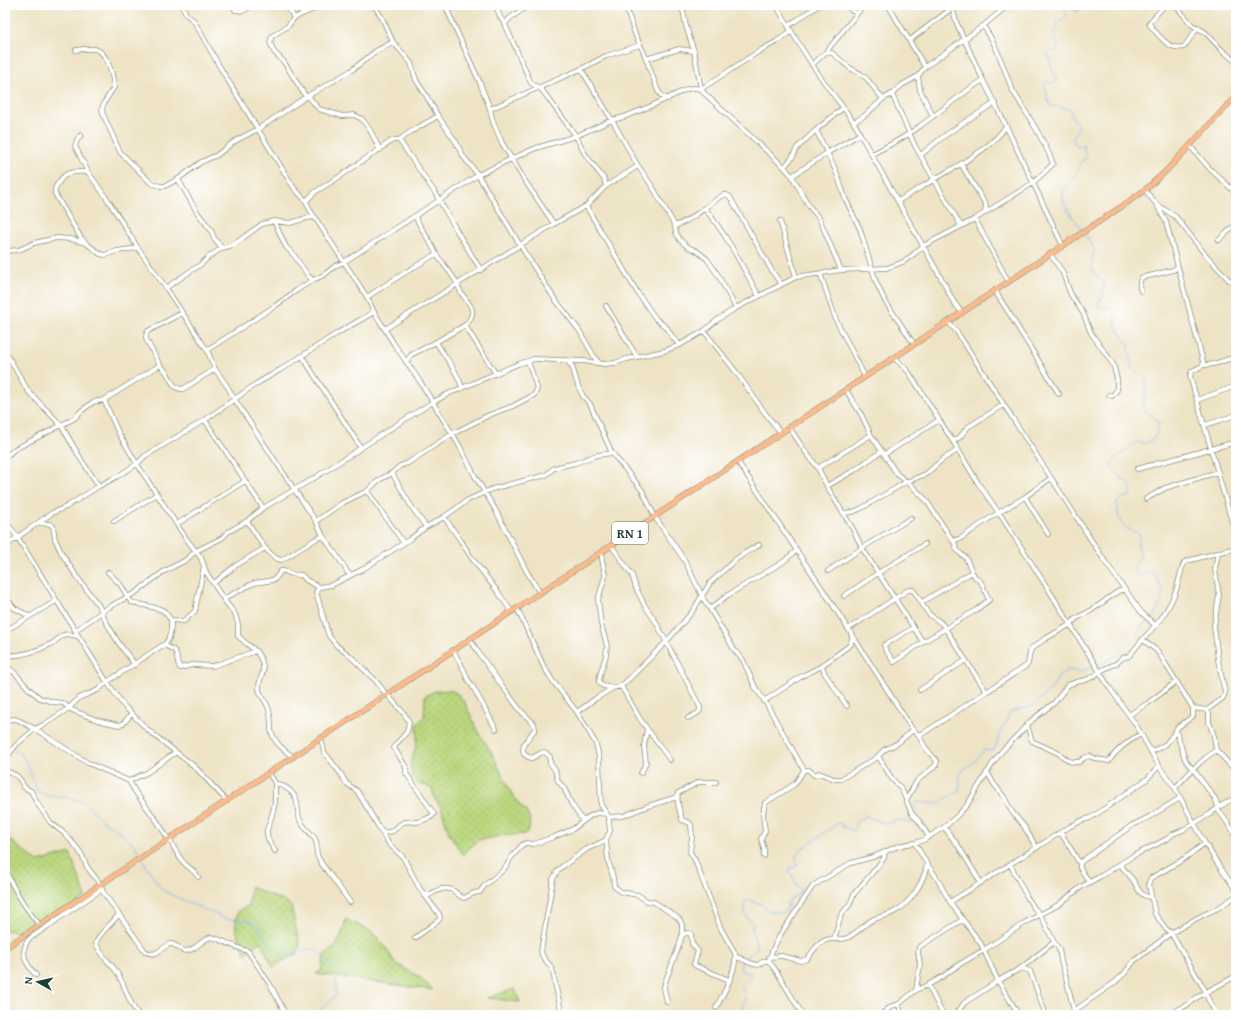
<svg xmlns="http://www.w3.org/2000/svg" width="1241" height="1020" viewBox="0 0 1241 1020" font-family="'Gentium Book Plus',serif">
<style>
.green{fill:url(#green-dots);stroke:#6c8a59}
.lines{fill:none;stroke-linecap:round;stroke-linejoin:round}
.stream{stroke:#84b6f1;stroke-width:1}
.minor-casing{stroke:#86907c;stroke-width:5.5}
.major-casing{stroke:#86907c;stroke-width:6}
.minor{stroke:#fff;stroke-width:4}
.major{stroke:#fbbb8d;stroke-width:5}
.labels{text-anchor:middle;stroke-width:4;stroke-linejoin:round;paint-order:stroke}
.shield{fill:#fff;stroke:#627771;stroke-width:1}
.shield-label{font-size:13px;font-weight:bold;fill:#1f3d34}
</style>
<defs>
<pattern id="green-dots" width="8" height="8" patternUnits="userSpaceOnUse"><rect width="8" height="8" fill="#bad77e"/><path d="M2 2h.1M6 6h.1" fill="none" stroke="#9fb96e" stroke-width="1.8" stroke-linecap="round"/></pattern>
</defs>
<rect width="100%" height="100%" fill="#fff"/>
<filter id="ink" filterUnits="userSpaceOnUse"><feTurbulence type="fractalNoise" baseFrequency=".025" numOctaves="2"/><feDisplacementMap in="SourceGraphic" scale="8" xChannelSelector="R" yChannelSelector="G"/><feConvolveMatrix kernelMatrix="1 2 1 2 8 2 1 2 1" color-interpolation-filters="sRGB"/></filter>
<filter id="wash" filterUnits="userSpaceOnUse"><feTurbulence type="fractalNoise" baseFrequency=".012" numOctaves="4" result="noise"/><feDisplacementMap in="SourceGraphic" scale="16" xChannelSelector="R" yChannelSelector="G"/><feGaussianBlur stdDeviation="0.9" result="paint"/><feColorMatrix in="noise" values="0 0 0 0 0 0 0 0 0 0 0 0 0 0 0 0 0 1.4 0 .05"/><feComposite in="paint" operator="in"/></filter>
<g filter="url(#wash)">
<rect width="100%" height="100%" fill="#eee3c5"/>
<path class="green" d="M451 690 459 695 465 703 480 735 492 753 510 791 519 804 526 811 530 820 529 830 525 834 500 836 479 840 475 843 463 855 449 833 441 807 435 799 432 789 427 786 418 784C406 768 411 764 416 746 418 739 417 731 417 724L424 717 425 696 435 691Z
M5 836 38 862 70 853 86 897 32 934 5 930V892L9 889 5 881Z
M251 887 283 901 291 906 300 945 297 954 284 960 273 967 260 941 246 954C241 944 234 931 236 919 236 916 238 913 239 910L248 906Z
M346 919 373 933 387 949 395 963 421 978 433 990 316 974 322 970 324 955C340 944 341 937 346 919Z
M515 989 520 1002 487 998Z"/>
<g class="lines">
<path class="stream" d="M1064 5C1066 12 1069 19 1059 20L1056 31 1054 34 1058 47 1057 51 1054 52 1050 49 1047 52 1051 61V66L1057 81 1053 84 1047 81 1045 83V90L1047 91V99L1051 106 1070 109C1071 112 1071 115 1073 118 1074 120 1078 123 1078 126 1079 133 1066 138 1078 146L1083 145 1086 157 1084 160C1078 162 1079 166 1078 171 1071 178 1073 183 1063 190 1060 204 1074 219 1083 230
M1069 5 1073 6 1074 5
M1077 5V8L1075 11 1076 12 1084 7V5
M1085 234 1090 243 1095 250C1094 253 1092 256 1092 260 1090 268 1097 280 1105 283V285C1101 292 1107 297 1098 302 1097 311 1105 308 1111 308L1113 312 1115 319 1116 327 1120 332 1129 345 1130 358 1132 365 1131 369C1134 372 1138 372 1142 375 1151 383 1142 398 1143 408L1158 421C1159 429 1156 440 1147 443 1145 444 1141 442 1138 442 1135 443 1112 461 1111 464 1110 465 1110 466 1110 467L1123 480C1131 480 1132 489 1130 496 1124 497 1121 498 1117 503 1117 512 1119 524 1128 529 1132 531 1136 532 1140 534V538L1138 544 1140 557 1133 569C1134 572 1139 575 1142 576L1146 573H1153L1155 575 1163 592C1160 601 1159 614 1151 619
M1097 665C1109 662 1129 648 1137 638 1139 635 1140 630 1141 626L1149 621
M5 744 11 747
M14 749 20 753 24 758 30 771 35 786 39 792 49 796H61L83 802 103 821 120 832 136 847 141 856
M918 816 915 806 916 803 920 802 940 804C945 797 951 796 958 792L960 784 959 778 962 771 974 762 983 751 985 750 992 751 995 749 1001 730 1007 721 1009 715 1011 712 1033 706 1053 687 1060 675 1067 670H1072L1080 672 1094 666
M143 860 146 866 162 890 172 895 226 919 251 921 260 928 274 951 278 955 283 957 310 949 317 950 337 973 336 996C328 1002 322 1009 314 1015
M745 958 757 948C756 939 750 933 753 924 745 916 743 913 745 901 750 899 755 903 761 904L768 911C774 911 780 914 786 912 787 908 787 903 790 900 795 895 798 897 801 889L796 884 792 875 789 872V870L790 868 797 866 798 863C794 857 796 855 800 850L838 823H840L843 827 854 831 855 829V823L865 816H867L885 824C891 823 895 819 901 820 905 820 909 823 913 823L916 821
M737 1015C743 1007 744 1003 745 992L742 987V984L751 975 750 972H744L740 969 743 960"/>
</g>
</g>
<g filter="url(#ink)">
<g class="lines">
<g class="minor-casing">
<path id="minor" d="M182 5 186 14 194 21 221 69 294 188 306 201 310 210 367 297 374 312 394 344 421 383 459 445 476 478 495 509 527 572 540 593
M287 5 294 18 322 5
M374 5 382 18 393 42 411 63 416 80 427 97 438 116 456 142 463 156 478 175 520 245 554 298 579 330 595 358 599 363
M445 5 480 83 490 109 493 122 502 143 525 181 554 224
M496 5 500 17 505 24 531 83 542 90 576 136 585 154 597 170 604 179 606 186
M625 5 635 34 644 53 658 91 662 96 668 99
M682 5 686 26 694 51 701 89 704 93 784 167 792 176 809 206 819 218 841 270
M776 5C792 33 808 60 827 86 838 102 852 116 860 134L945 285 953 301 962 313
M847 5 852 11 857 13
M888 5 925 67
M951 5 957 24 983 80 1006 126 1063 246
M1165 5 1149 23C1152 29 1165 43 1171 46 1176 48 1179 48 1184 47L1198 27
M1175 5 1192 25 1205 32 1222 50 1236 62
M235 10 243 11 253 5
M294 18 288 26 272 36 270 42 274 52 284 62 306 97
M505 24 509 19 529 5
M788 26 819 5
M910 40 956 5
M76 50C82 49 89 48 95 49 108 52 113 76 114 87L104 103 102 109 103 114 120 152 151 183 160 186H165L178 179 201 162 217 155 235 141 258 129 306 97 352 70 376 51 393 42
M826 52 832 53 850 68 861 74 867 79 883 99
M646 59 679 49 694 51
M812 65 826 52 864 5
M581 69 612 120 638 166 652 186 675 226 676 233 680 240 688 247 697 251 707 259 718 275 736 308
M918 76 920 90 933 116
M892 94 915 146 961 226
M308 96 319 109 342 116 354 115 362 119 370 130 380 150
M490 109 581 69 606 56 640 45
M854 122 864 116 883 99 892 94 902 85 918 76 925 67 983 26 1008 5
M816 130 836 171 845 198 860 229 876 282 885 301 914 344
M81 135 77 140 75 146 88 172 108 200 138 248 166 288 207 350 215 369
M399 140 434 191 461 238 481 270
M1190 146 1210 169 1236 193
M872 154C888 146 906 137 920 126 941 111 961 94 983 80
M921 155C943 135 969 119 995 103
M961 164 986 205 985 212
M784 167 792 158 797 148 816 130 843 108
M792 176 827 153 860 134
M178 179 197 212 211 230 214 238 222 248
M1145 190 1157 205 1166 222 1204 365 1192 371 1190 376 1236 536
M306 201 315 192 339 177 393 140H399L412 131 438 116
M898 201C912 193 926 184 940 176 961 164 993 147 1006 126
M586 206 637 292 656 319 667 328 673 338 680 345
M1159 206 1176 217 1204 253 1228 279 1236 285
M705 209C727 235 742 266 759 296
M415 216C421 230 431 241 436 254
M975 219 1008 281
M274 221 286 247 293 254 309 277 313 280
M780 221 796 277
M675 226C693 220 707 205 723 195H727L730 197 772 271 781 284
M1219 240 1236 224
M84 241 81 238 55 194C54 187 56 187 59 182 66 171 75 171 88 172
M5 251 19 250 34 243 47 240 57 238 71 239 86 243 100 254 105 255 117 251 138 248
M1050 254 1062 271 1071 295 1083 313 1091 333 1113 364 1117 379V390L1112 396 1109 395
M820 273 836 320 865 377
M166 288 189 272 200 265 210 256 222 248 233 245 240 240 262 224 274 221 290 223 307 218 315 217
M996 289 998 296 1009 313 1059 394
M1141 291C1139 287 1139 283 1141 278L1173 270 1178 267
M367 297 398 277 436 254C443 264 451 273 457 283 459 287 459 290 462 294 465 299 471 304 472 310 474 317 467 321 466 327L496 374
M606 306 637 357
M948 322 957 332 1106 563 1141 612 1156 626
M385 329 554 224 586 206 606 186 638 166
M704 331 736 372 765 413 781 433
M436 342C445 357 458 372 462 388
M207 350 275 306 297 290 313 280 324 275 335 266 344 262 478 175 511 159 536 148 576 136 612 120 624 117 651 106 687 89 694 88 701 89 761 50 776 42 790 32
M5 351 28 391 61 425 82 461 99 486
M302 356 361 448
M894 358 908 371 954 443 978 483 999 513 1047 587 1109 687 1136 725 1159 766 1175 788 1205 843 1219 866 1236 890
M566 360 572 366 578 386 583 396 590 404 612 453 642 490 655 517 685 561 704 600 710 609 735 651 743 660 755 687 766 703 804 770H809L814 775 819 773 834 779H841L876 758 884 750 898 743 913 730
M406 362 411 355 436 342 467 324
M160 365 147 341C145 337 146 334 148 331L182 313
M1204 365C1215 366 1225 359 1236 357
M846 390 861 414 871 435 897 474 912 486 926 500 955 544 957 550 961 554 966 558 972 572 975 577 981 582 989 600 976 610 923 642 894 662 885 649 884 645 913 628
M104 400 118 432 137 464 185 537 201 558 206 572 224 600 235 614 238 624V636L247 644 256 651
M1197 400 1236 386
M205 420 263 508
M1205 425 1236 415
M789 427 805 451 818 468 829 490 853 529 862 548 923 642
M953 441 959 438 968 427 1003 405
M885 454 939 420
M5 457 15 449 75 418 80 412 93 402 104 400 160 365C162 368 165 370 167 373 171 380 174 390 183 389L215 369 227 386 235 400 294 489 316 521 323 536
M738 462 829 599 913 730 918 734H922L1026 666 1028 664 1030 652 1032 648 1045 639 1071 624 1075 619 1092 610 1117 592 1124 589
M818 468 871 435
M1137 469 1236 442
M392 473 411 506 426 527
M827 486 853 471 882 451
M367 491 403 542
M1025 497 1048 534
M1146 499 1165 488 1218 472
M844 513 853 512 862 508 906 482 926 474 943 459 958 450
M444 517 461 541 471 557 498 592 511 611
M5 520 18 538 107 682 124 706 149 731 195 767 227 801
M114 521 157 494
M247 521 265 548
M316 521 342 503 367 491 379 480 392 473 400 466 408 463 452 434 489 415 513 406 534 395 536 392 537 388 528 361
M38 523 50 524 53 526 55 539 62 554 77 577 99 606 106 622 118 642 135 665
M177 524 245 481
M953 541 961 538 993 516 1025 497 1051 478
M611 545 632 575 636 588 645 606 656 622 700 707V710L698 713 688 718
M5 546 52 513 66 507 99 486 118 476 137 464 145 456 205 420 256 384 280 370 336 334 374 312
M1236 548 1187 561 1184 563C1180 572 1179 583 1175 593 1167 613 1158 623 1143 639 1147 645 1154 647 1158 652L1193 708V716L1177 728 1176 730C1177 735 1179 739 1180 743 1184 754 1183 761 1193 769L1216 800 1219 811 1232 829 1236 839
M602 552V559L605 576 598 600 601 624 607 646 606 655 600 675 599 682 603 686 613 688
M828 571 862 548 911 518
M108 572 120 584 131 602 160 609 164 611 171 620
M214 583 235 566 265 548C270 553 275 560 282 560L316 539 323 536 344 566 347 572 351 575
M5 596 14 608 29 616
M844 596 878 573 925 544
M224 600 227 597 254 583 268 581 275 579 281 571C286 570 287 573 292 574 295 575 299 575 302 575L306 580 319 587
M922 602 972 572
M517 608 543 665 552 680 577 712 595 742 597 748 599 758 601 805 609 817V822L610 831 606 840 587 849 563 866 558 870 553 879 541 951C542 960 547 960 551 967 554 972 554 978 555 983 557 994 561 1004 561 1015
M710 609 728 595 783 562 797 550
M848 629 908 590H913C920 598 923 608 930 615 934 619 938 619 943 625L986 691
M76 630 109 607 135 593 163 572 186 560 196 551 222 538 228 532 247 521 263 508 316 477 404 420 433 402 450 393 518 364 534 359 583 361 605 364 615 363 627 359 664 351 680 345 704 331 717 320 736 308 796 277 841 270 887 268 903 262 914 254 923 246 975 219 1033 183 1053 164C1047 145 1032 122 1021 104 1019 100 1015 95 1013 91 1003 69 998 45 983 26
M5 631 56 601
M470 639 478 652 500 683 520 710 534 724 535 729 524 744 523 750 524 754 528 757 532 758 541 753 544 752 547 754 550 757V763L555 770 558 781 564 788 572 805 583 821
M163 645C184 653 172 653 180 668L192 665 213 666 256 651C260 657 264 663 263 671 262 677 258 682 259 689 260 695 266 701 268 707 271 714 271 721 271 729 272 741 284 750 293 757
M453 650 464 670 467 678 473 687 496 729
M5 656C22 656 38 651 53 643 56 641 60 637 63 635 68 633 74 635 79 637
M5 664 11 670
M822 666 825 674 847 706
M5 671 11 670 14 672 29 689 40 698 54 702 63 703 72 710 97 720 119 725 123 724 131 714
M621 686 640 719 670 760
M920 690 966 660
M386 695 383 690 375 680 349 655 337 646 329 636 327 630 316 592 319 587 332 585 363 569 410 539 426 527 444 517 468 500 492 489 546 475 554 468 575 463 597 455 612 453
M764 701 802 676 820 667 846 648 851 644 852 635
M1193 708 1207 710 1209 713V722L1214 736 1216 750 1236 771
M1207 710 1223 698 1225 693 1218 660 1214 626 1219 595 1215 569 1218 553
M577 712 595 699 613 688 621 686 630 678 666 642 692 612 710 583 735 560 745 553 759 545
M1129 715 1148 703 1176 682
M5 720 15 719 20 721 35 729 88 763 129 781 136 793 157 821 169 840
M1027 725 1032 741 1058 753 1069 761 1073 762H1079L1084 758 1090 756 1096 759 1109 761C1117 749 1128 741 1141 734
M321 738 324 752 341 774 346 783 357 791 389 844 403 857 420 889 439 914 440 918 439 920 415 938
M1151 752 1166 744 1176 731
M878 756 892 779 901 788 912 814 919 821 929 837
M5 759 17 744 35 729 45 724 69 708 79 698 98 690 107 682 166 643C171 637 171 628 171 620L184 621 195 611 204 566
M5 770 17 776 21 781 24 787 31 791 37 803 50 822 65 834 78 849 82 855 87 867 101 885 103 892 145 951C156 959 161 947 170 944 178 943 180 954 190 950 198 947 203 939 211 937 224 940 235 948 248 951L271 986 286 1015
M987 772 994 784 1004 797 1012 812 1023 825 1037 848
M269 773 275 783V803L272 815 267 830V834L268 839 275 851
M641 773 646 763 644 746 647 729
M129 781 148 772 176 752
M275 783C282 786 288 787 293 794 300 802 296 811 300 820 303 828 311 832 315 839 319 847 315 848 317 854 319 862 325 868 330 875 337 884 343 893 350 902
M1175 788C1188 774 1200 761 1216 750
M906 800 917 781 936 765 937 761 926 749 918 734
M609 817 623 816 648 806 677 797
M944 827 959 847 981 883
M382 832C398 834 394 826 404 822 408 821 413 822 417 822 422 821 431 818 434 814L406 773V767L394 748 396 744 407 732 409 722 405 715 387 694
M1061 833 1080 864
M170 840C174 848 179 859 186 865 191 869 195 871 198 877
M606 840C607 847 607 856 609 863 611 872 614 875 614 886L621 892 638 895 647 901 654 902 674 915 680 920 682 925V936L679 946 665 982 664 988 667 1002
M915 843 927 864 935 875 950 902 981 944 998 981 1019 1015
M1205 843 1184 859 1151 878 1149 882V885L1155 914 1166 929 1171 933 1206 992 1208 999 1217 1015
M764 856V849L761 839 765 831 763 814 765 803 795 784 804 770
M1010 864 1027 897 1034 908 1040 914 1054 942 1059 949 1061 961 1066 978 1075 1015
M1120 864C1124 870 1129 875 1133 880 1138 888 1140 897 1151 897
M5 870C14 889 25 909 40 925
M1089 882 1080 868V864L1082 861 1131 826 1149 817 1180 798
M424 895H429C436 891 445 885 454 891 458 894 459 897 464 898L474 893 480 892 484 886 502 871 508 864 510 859 522 845 526 843 534 844 554 837 573 829 590 816 597 813 607 814
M950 902 1069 827 1083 820 1090 818 1101 811 1147 779 1159 766
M119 914C113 923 98 934 96 943 100 955 109 961 116 971 126 985 127 1002 139 1015
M682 936C684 933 688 932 691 934L692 944 698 951 694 964 696 966 729 980
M834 939 841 915 850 904 854 894 878 866 884 858 885 852
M736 957C745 959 749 964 758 965L764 961H769
M769 957 782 956 801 961 807 959C813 951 820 939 832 939 837 939 842 940 847 938 856 934 863 925 872 920 878 917 886 916 892 913 910 905 924 882 927 864
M1021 968 1030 971 1046 1015
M36 975C26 965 19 951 29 939L102 889
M928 985 943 1015
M916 990 920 964 918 952 919 947 962 920
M899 1004 901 1015
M716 1008C723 995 738 968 735 953L721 929 695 860 690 852 692 837 691 825 690 823 682 820C680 811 676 803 678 793L699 782H716
M803 1015C791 997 782 978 769 961L772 951 780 935 813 886 819 882 851 863 873 857 896 847 907 844 915 843 924 840 947 825 957 816 967 805 993 763 1002 751 1032 720 1054 703 1068 685 1076 682 1086 680 1094 676 1100 671 1117 663 1122 658 1129 656 1143 639
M880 1015 892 1006 899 1004 916 990 928 985 942 977 960 964 984 950 1026 922 1058 905 1081 887 1101 876 1133 856 1167 839 1173 834 1183 830 1210 814 1219 807 1236 797
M956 1015 964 1003 998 981 1021 968 1054 942
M1068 1015 1114 983 1124 974 1134 961 1171 933 1201 916 1218 908 1236 896
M1170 1015 1179 1009 1189 1004 1196 998 1210 990 1236 976"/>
</g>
<g class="major-casing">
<path id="major" d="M5 948 1121 207 1145 190 1167 170 1236 96"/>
</g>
<use href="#minor" class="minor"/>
<use href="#major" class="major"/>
</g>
</g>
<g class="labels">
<rect class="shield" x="612" y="522" width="36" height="22" rx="3"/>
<g class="shield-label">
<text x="630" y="538">RN 1</text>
</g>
</g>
<rect width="1241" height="1020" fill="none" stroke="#fff" stroke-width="20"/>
<g transform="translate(38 982) rotate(278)" stroke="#ffffff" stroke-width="3" paint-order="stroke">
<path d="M0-3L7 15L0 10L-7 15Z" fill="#1f3d34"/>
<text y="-6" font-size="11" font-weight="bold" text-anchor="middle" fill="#1f3d34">N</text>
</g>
</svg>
